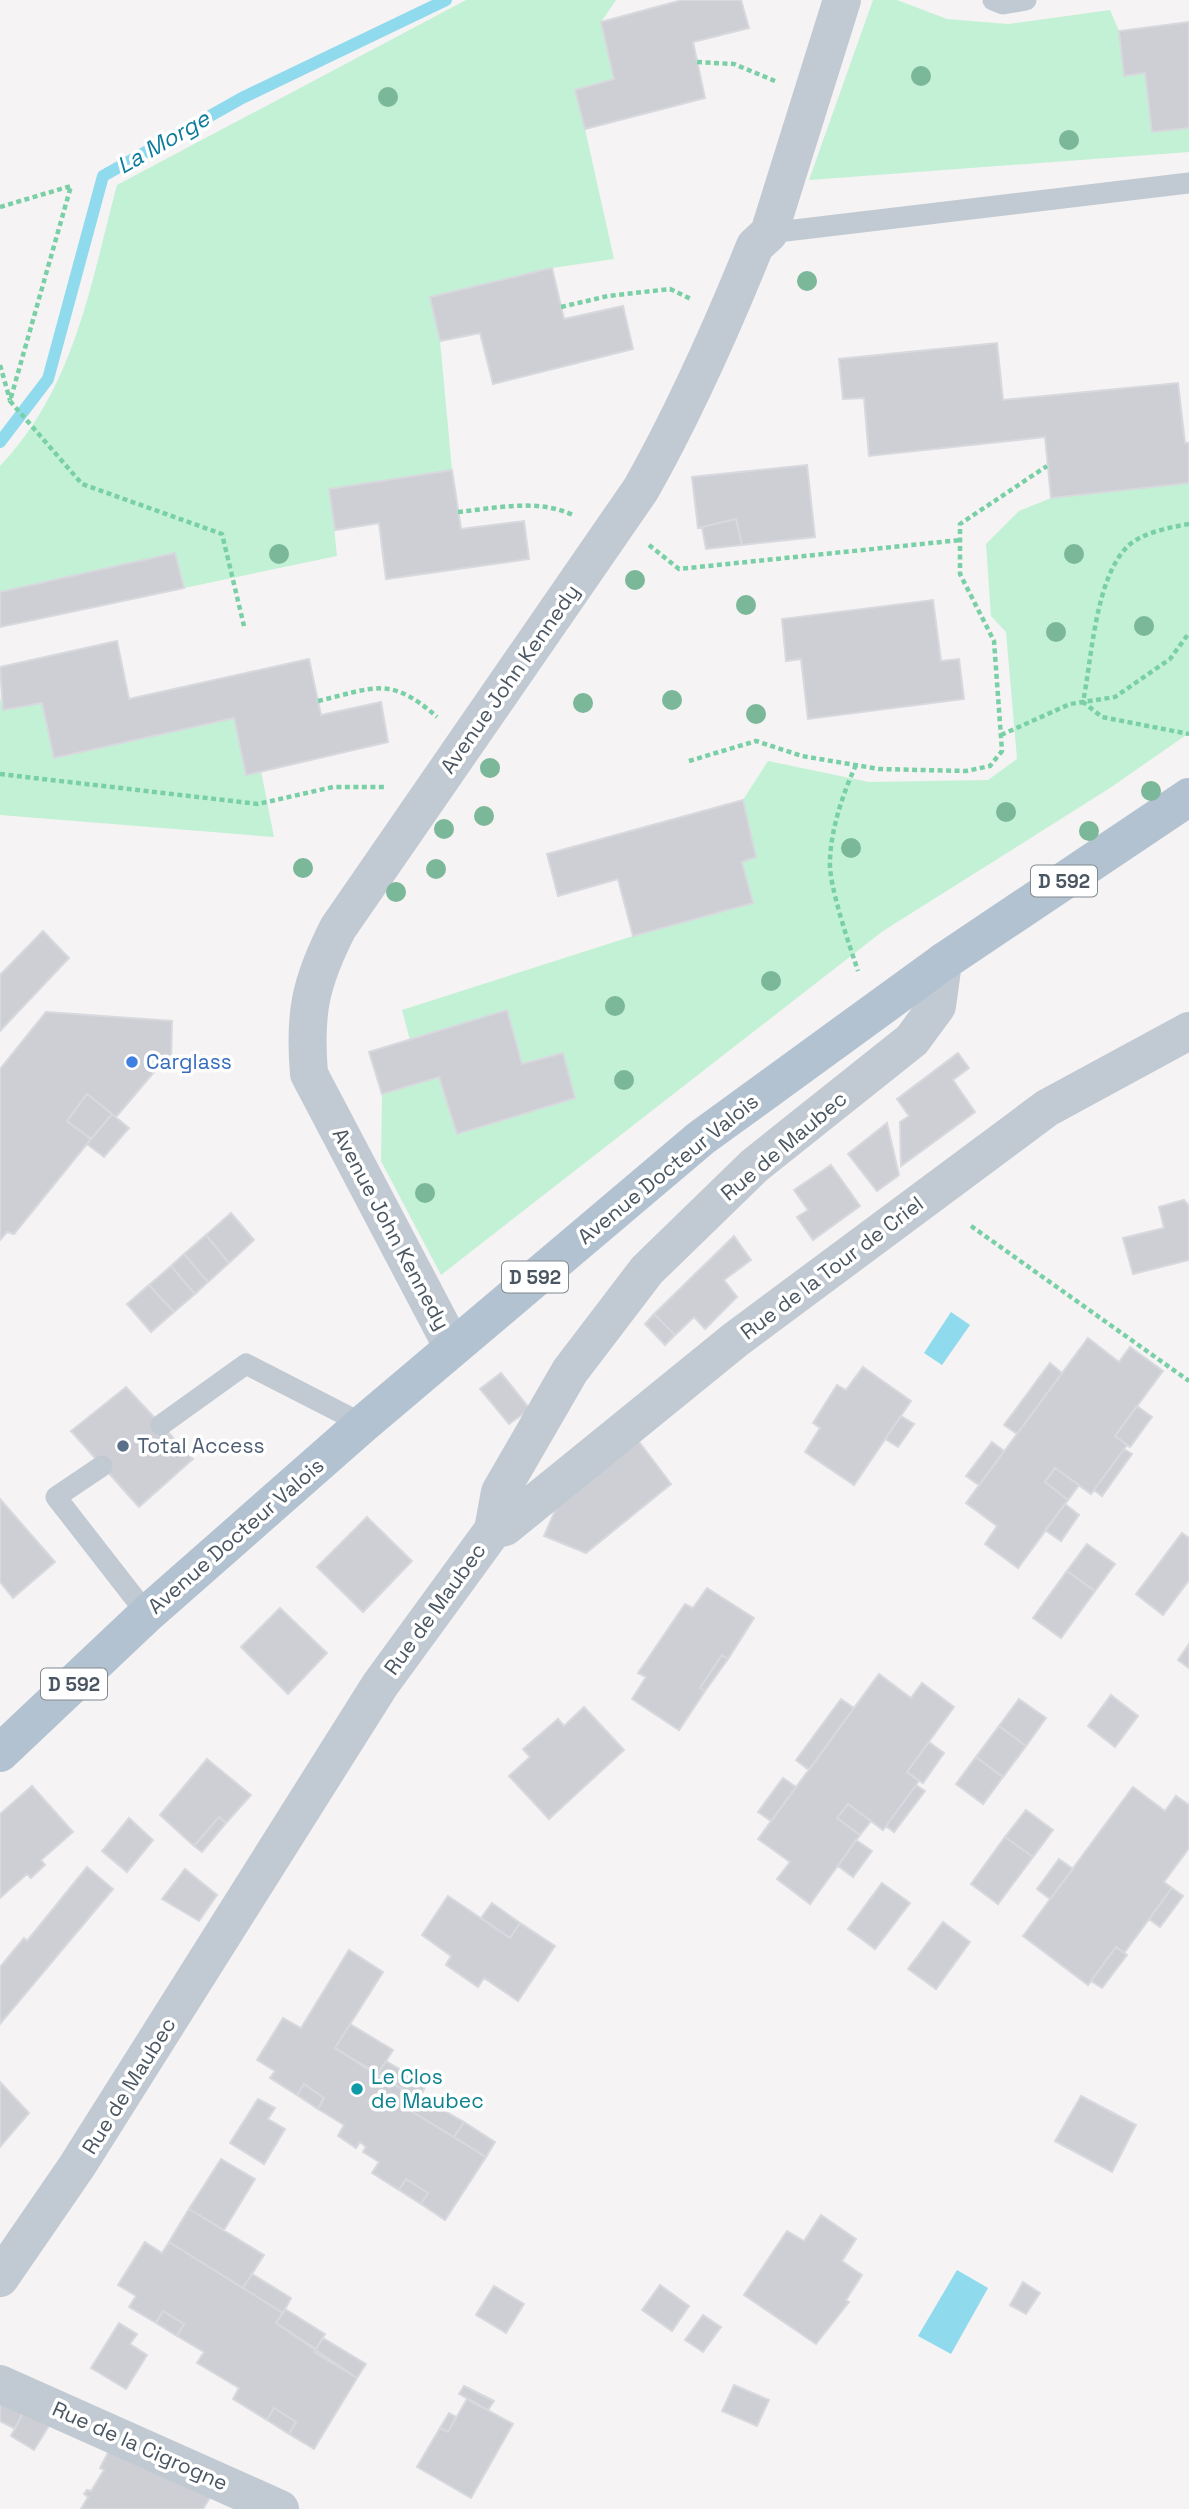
<svg xmlns="http://www.w3.org/2000/svg" width="1189" height="2509" viewBox="0 0 1189 2509" font-family="'Space Grotesk',sans-serif">
<style>
.green{fill:#c3f1d5}
.water{fill:#90daee}
.lines{fill:none;stroke-linecap:round;stroke-linejoin:round}
.stream{stroke:#90daee;stroke-width:12}
.building{fill:#cdcfd5;stroke:#d7d9de;stroke-width:2}
.path{stroke:#7ad0a6;stroke-width:4.5;stroke-dasharray:5 3.5;stroke-linecap:butt}
.service{stroke:#c1cad2;stroke-width:21}
.minor{stroke:#c1cad2;stroke-width:38}
.primary{stroke:#b3c2d1;stroke-width:38}
.tree{fill:#7bb799}
.shop-dot{fill:#3f7fe0;stroke:#fff;stroke-width:2.5}
.service-dot{fill:#5c6f8a;stroke:#fff;stroke-width:2.5}
.culture-dot{fill:#0f9aa8;stroke:#fff;stroke-width:2.5}
.labels{text-anchor:middle;stroke-width:7;stroke-linejoin:round;paint-order:stroke}
.shield{fill:#fff;stroke:#808990;stroke-width:2}
.shield-label{font-size:19px;font-weight:bold;fill:#4a5661}
.street-label{font-size:21px;fill:#4a5661;stroke:#fff}
.shop-label{font-size:21px;fill:#366cbe;stroke:#fff;text-anchor:start}
.service-label{font-size:21px;fill:#4e5e75;stroke:#fff;text-anchor:start}
.culture-label{font-size:21px;fill:#0d838f;stroke:#fff;text-anchor:start}
.water-label{font-size:23px;font-style:italic;fill:#0c7c9b;stroke:#fff}
</style>
<rect width="100%" height="100%" fill="#f5f3f3"/>
<path class="green" d="M466 0H616L601 22 614 79 585 129 614 259 552 268 430 297 440 341 452 470 330 489 337 556 184 588 175 553 0 592V466C75 387 90 286 117 185Z
M873 0H897L947 19 1008 24 1110 10 1119 31 1124 76 1145 73 1152 132 1189 128V152L809 180Z
M1189 483V733L1110 788 883 931 441 1275 381 1161 382 1094 439 1077 457 1134 575 1097 563 1053 522 1064 410 1040 402 1010 633 936 753 903 742 862 756 857 743 800 768 761 869 782 988 780 1017 759 1006 632 991 616 986 544 1019 511 1051 498Z
M0 697 3 710 42 703 55 758 234 718 261 771 274 837 0 815Z"/>
<path class="water" d="M951 1312 970 1325 942 1365 924 1353Z
M957 2270 988 2288 951 2354 918 2336Z"/>
<g class="lines">
<path class="stream" d="M0 442 48 379 103 176 242 98 446 0"/>
</g>
<path class="building" d="M682 0H741L749 28 693 42 705 98 585 129 575 90 614 79 601 22Z
M1189 22V128L1152 132 1145 73 1124 76 1119 31Z
M552 268 564 319 623 306 633 349 493 384 480 333 440 341 430 297Z
M997 343 1003 400 1178 383 1185 443H1189V483L1051 498 1045 437 869 456 864 398 843 399 839 359Z
M807 465 815 537 742 545 736 519 698 528 692 477Z
M452 470 461 529 524 521 529 559 386 579 379 523 335 530 329 489Z
M736 519 742 545 706 549 702 527Z
M175 553 184 588 0 627V592Z
M933 600 941 661 959 659 964 699 808 719 801 659 786 661 782 619Z
M117 641 129 699 309 659 321 715 381 702 388 742 246 775 234 718 54 758 42 703 3 710 0 667Z
M743 800 756 857 742 862 753 903 633 936 618 879 558 896 547 854Z
M43 931 69 958 0 1031V975Z
M507 1010 522 1064 563 1053 575 1098 457 1134 439 1077 382 1094 369 1052Z
M46 1012 172 1021 171 1063 165 1059 116 1117 87 1094 67 1121 91 1139 14 1234 7 1232 0 1240V1069Z
M958 1053 969 1068 953 1080 975 1112 901 1166 900 1122 909 1116 897 1099Z
M87 1094 112 1114 91 1139 67 1121Z
M112 1114 129 1128 104 1157 87 1144Z
M887 1123 899 1175 877 1191 848 1154Z
M831 1165 860 1206 813 1240 797 1217 808 1210 794 1190Z
M1184 1200 1189 1206V1260L1133 1274 1123 1238 1164 1228 1159 1207Z
M231 1213 254 1240 229 1263 206 1235Z
M206 1235 229 1263 208 1282 184 1254Z
M734 1236 751 1260 724 1280 737 1297 705 1329 694 1317 675 1335 654 1314Z
M184 1254 208 1282 195 1294 171 1266Z
M171 1266 195 1294 174 1312 149 1285Z
M149 1285 174 1312 151 1332 127 1304Z
M654 1314 675 1335 665 1345 645 1324Z
M1088 1338 1119 1362 1130 1347 1163 1371 1115 1436 1127 1445 1091 1494 1055 1468 1045 1482 1068 1500 1018 1568 985 1544 997 1526 966 1503Z
M1050 1363 1062 1373 1017 1434 1004 1425Z
M863 1367 911 1401 854 1485 805 1452 820 1428 813 1423 837 1385 846 1390Z
M501 1373 530 1409 509 1424 480 1389Z
M126 1387 193 1459 139 1507 71 1431Z
M1137 1406 1152 1417 1130 1447 1115 1436Z
M901 1416 914 1424 898 1447 885 1439Z
M637 1439 671 1484 586 1553 544 1536 558 1504Z
M992 1442 1004 1451 979 1485 966 1476Z
M1124 1449 1132 1454 1102 1496 1094 1490Z
M1055 1468 1079 1485 1068 1500 1045 1482Z
M0 1499 55 1562 13 1598 0 1582Z
M1065 1504 1079 1515 1061 1541 1045 1530Z
M367 1517 412 1561 363 1612 317 1567Z
M1182 1533 1189 1538V1580L1163 1615 1136 1594Z
M1087 1544 1115 1564 1095 1591 1067 1571Z
M1067 1571 1095 1591 1061 1638 1033 1618Z
M707 1588 754 1618 728 1659 722 1655 700 1688 705 1691 679 1730 632 1699 646 1677 638 1673 685 1604 693 1608Z
M280 1608 327 1653 288 1694 241 1647Z
M1189 1644V1668L1178 1660Z
M722 1655 728 1659 705 1691 700 1688Z
M879 1674 911 1698 922 1683 954 1707 907 1772 919 1781 883 1830 848 1804 837 1818 860 1835 810 1904 777 1879 790 1862 758 1839Z
M1111 1695 1138 1716 1115 1747 1088 1726Z
M841 1699 854 1708 809 1770 796 1760Z
M1019 1699 1046 1718 1026 1746 999 1726Z
M584 1707 624 1750 549 1819 509 1776 530 1757 523 1749 558 1719 564 1726Z
M999 1726 1026 1746 1003 1777 976 1757Z
M929 1742 944 1753 923 1783 907 1772Z
M976 1757 1003 1777 983 1804 956 1784Z
M207 1759 251 1795 226 1823 219 1817 194 1846 160 1815Z
M783 1778 796 1787 771 1821 758 1812Z
M916 1785 925 1791 894 1832 886 1826Z
M32 1786 73 1832 41 1860 45 1865 31 1878 27 1874 0 1898V1814Z
M1133 1787 1165 1811 1176 1796 1189 1805V1848L1164 1882 1172 1888 1124 1953 1116 1947 1088 1985 1023 1936Z
M848 1804 871 1821 860 1835 837 1818Z
M1026 1810 1053 1830 1033 1857 1005 1837Z
M219 1817 226 1823 202 1852 194 1846Z
M129 1818 153 1840 127 1872 102 1851Z
M1005 1837 1033 1857 998 1904 971 1884Z
M856 1840 872 1851 853 1877 838 1866Z
M1059 1859 1073 1869 1050 1899 1037 1889Z
M87 1867 113 1889 0 2024V1967L24 1938 27 1941Z
M185 1869 217 1895 199 1921 162 1899Z
M882 1883 910 1903 875 1949 848 1929Z
M1172 1888 1183 1896 1160 1927 1149 1919Z
M448 1896 510 1938 520 1923 555 1946 518 2001 484 1978 478 1987 446 1965 451 1956 422 1935Z
M492 1903 520 1923 510 1938 481 1918Z
M943 1922 970 1942 936 1989 908 1969Z
M1116 1947 1127 1955 1102 1988 1091 1981Z
M349 1950 383 1972 335 2048 419 2099 411 2111 486 2157 445 2220 421 2204 428 2193 406 2179 399 2190 372 2173 379 2162 363 2152 366 2147 360 2142 356 2148 338 2136 344 2125 318 2109 324 2098 304 2084 297 2095 270 2078 275 2071 257 2060 283 2018 301 2028Z
M350 2024 393 2050 377 2075 335 2048Z
M386 2061 426 2085 419 2099 377 2075Z
M0 2082 29 2113 0 2147Z
M304 2084 324 2098 318 2109 297 2095Z
M1081 2096 1136 2125 1112 2172 1055 2141Z
M420 2097 464 2122 454 2137 411 2111Z
M258 2099 275 2108 268 2119 285 2129 264 2164 230 2143Z
M464 2122 495 2142 486 2157 454 2137Z
M221 2159 255 2179 224 2230 189 2209Z
M406 2179 428 2193 421 2204 399 2190Z
M189 2209 264 2255 243 2288 169 2242Z
M821 2215 856 2239 842 2261 862 2275 846 2300 849 2302 816 2344 744 2295 787 2231 804 2241Z
M145 2242 162 2253 169 2242 283 2313 276 2323 357 2378 314 2449 289 2434 296 2422 274 2408 267 2420 233 2399 239 2388 197 2363 204 2352 177 2336 184 2324 163 2311 156 2323 129 2307 136 2296 118 2285Z
M252 2274 291 2298 283 2313 243 2288Z
M1023 2282 1040 2293 1026 2314 1010 2305Z
M660 2285 689 2306 672 2331 642 2310Z
M494 2286 524 2304 506 2333 476 2315Z
M285 2309 325 2334 316 2349 276 2323Z
M163 2311 184 2324 177 2336 156 2323Z
M703 2315 721 2327 703 2352 685 2340Z
M119 2323 137 2334 130 2344 147 2355 126 2389 91 2368Z
M323 2338 366 2364 357 2378 314 2352Z
M734 2385 769 2400 757 2426 722 2411Z
M464 2386 494 2401 488 2410 459 2394Z
M0 2398 25 2409 15 2429 0 2421Z
M467 2399 513 2424 471 2498 417 2467 440 2428 448 2432Z
M274 2408 296 2422 289 2434 267 2420Z
M25 2409 52 2421 34 2450 11 2436Z
M449 2413 456 2417 448 2432 440 2428Z
M111 2447 214 2491 203 2509H81L88 2497 84 2494 87 2490 91 2491 104 2470 100 2468Z"/>
<g class="lines">
<path class="path" d="M697 62 734 64 775 81
M0 207 71 186 10 401 82 484 222 534 244 626
M561 307 608 296 670 289 691 299
M0 365 10 400
M458 512C497 508 539 498 575 516
M1189 524C1171 527 1141 533 1128 546 1095 578 1092 658 1083 702L1102 717 1189 734
M649 545 679 569 960 540
M318 701C374 688 390 675 437 717
M1001 735 1070 704 1115 697 1170 659 1189 633
M689 761 756 741 802 756 879 769 966 771 990 766 1002 751 994 641 960 574V524L1047 466
M856 765C843 793 831 829 830 860 828 884 850 947 858 971
M0 774 258 804 333 787H386
M971 1226 1189 1381"/>
<path class="service" d="M993 0 1003 4 1026 0
M769 233 1189 183
M161 1425 246 1364 363 1424
M102 1466 56 1497 147 1614"/>
<path class="minor" d="M452 1346 309 1074C304 1014 310 983 338 928L641 489C685 411 721 330 755 246L769 233 842 0
M493 1530 505 1527 735 1340 1047 1108 1189 1031
M0 2278 77 2166 380 1685 493 1530 500 1492 570 1371 647 1270 754 1166 912 1040 937 1006 943 962
M0 2384 280 2509"/>
<path class="primary" d="M0 1753 147 1614 363 1424 701 1138 943 962 1189 797"/>
</g>
<g class="tree">
<circle cx="921" cy="76" r="10"/>
<circle cx="388" cy="97" r="10"/>
<circle cx="1069" cy="140" r="10"/>
<circle cx="807" cy="281" r="10"/>
<circle cx="279" cy="554" r="10"/>
<circle cx="1074" cy="554" r="10"/>
<circle cx="635" cy="580" r="10"/>
<circle cx="746" cy="605" r="10"/>
<circle cx="1144" cy="626" r="10"/>
<circle cx="1056" cy="632" r="10"/>
<circle cx="672" cy="700" r="10"/>
<circle cx="583" cy="703" r="10"/>
<circle cx="756" cy="714" r="10"/>
<circle cx="490" cy="768" r="10"/>
<circle cx="1151" cy="791" r="10"/>
<circle cx="1006" cy="812" r="10"/>
<circle cx="484" cy="816" r="10"/>
<circle cx="444" cy="829" r="10"/>
<circle cx="1089" cy="831" r="10"/>
<circle cx="851" cy="848" r="10"/>
<circle cx="303" cy="868" r="10"/>
<circle cx="436" cy="869" r="10"/>
<circle cx="396" cy="892" r="10"/>
<circle cx="771" cy="981" r="10"/>
<circle cx="615" cy="1006" r="10"/>
<circle cx="624" cy="1080" r="10"/>
<circle cx="425" cy="1193" r="10"/>
</g>
<circle class="shop-dot" cx="132" cy="1062" r="7"/>
<circle class="service-dot" cx="123" cy="1446" r="7"/>
<circle class="culture-dot" cx="357" cy="2089" r="7"/>
<g class="labels">
<g class="shield">
<rect x="1031" y="865.5" width="66" height="31" rx="5"/>
<rect x="502" y="1261.5" width="66" height="31" rx="5"/>
<rect x="41" y="1668.5" width="66" height="31" rx="5"/>
</g>
<g class="shield-label">
<text x="1064" y="888">D 592</text>
<text x="535" y="1284">D 592</text>
<text x="74" y="1691">D 592</text>
</g>
<g class="street-label">
<text transform="translate(510 679) rotate(-55)" y="7">Avenue John Kennedy</text>
<text transform="translate(784 1146) rotate(-40)" y="7">Rue de Maubec</text>
<text transform="translate(668 1169) rotate(-39)" y="7">Avenue Docteur Valois</text>
<text transform="translate(391 1229) rotate(62)" y="7">Avenue John Kennedy</text>
<text transform="translate(832 1268) rotate(-37)" y="7">Rue de la Tour de Criel</text>
<text transform="translate(236 1536) rotate(-41)" y="7">Avenue Docteur Valois</text>
<text transform="translate(435 1609) rotate(-54)" y="7">Rue de Maubec</text>
<text transform="translate(129 2086) rotate(-58)" y="7">Rue de Maubec</text>
<text transform="translate(140 2446) rotate(24)" y="7">Rue de la Cigrogne</text>
</g>
<g class="shop-label">
<text x="146" y="1069">Carglass</text>
</g>
<g class="service-label">
<text x="137" y="1453">Total Access</text>
</g>
<g class="culture-label">
<text x="371" y="2084">Le Clos<tspan x="371" dy="24">de Maubec</tspan></text>
</g>
<g class="water-label">
<text transform="translate(163 142) rotate(-30)" y="8">La Morge</text>
</g>
</g>
</svg>
